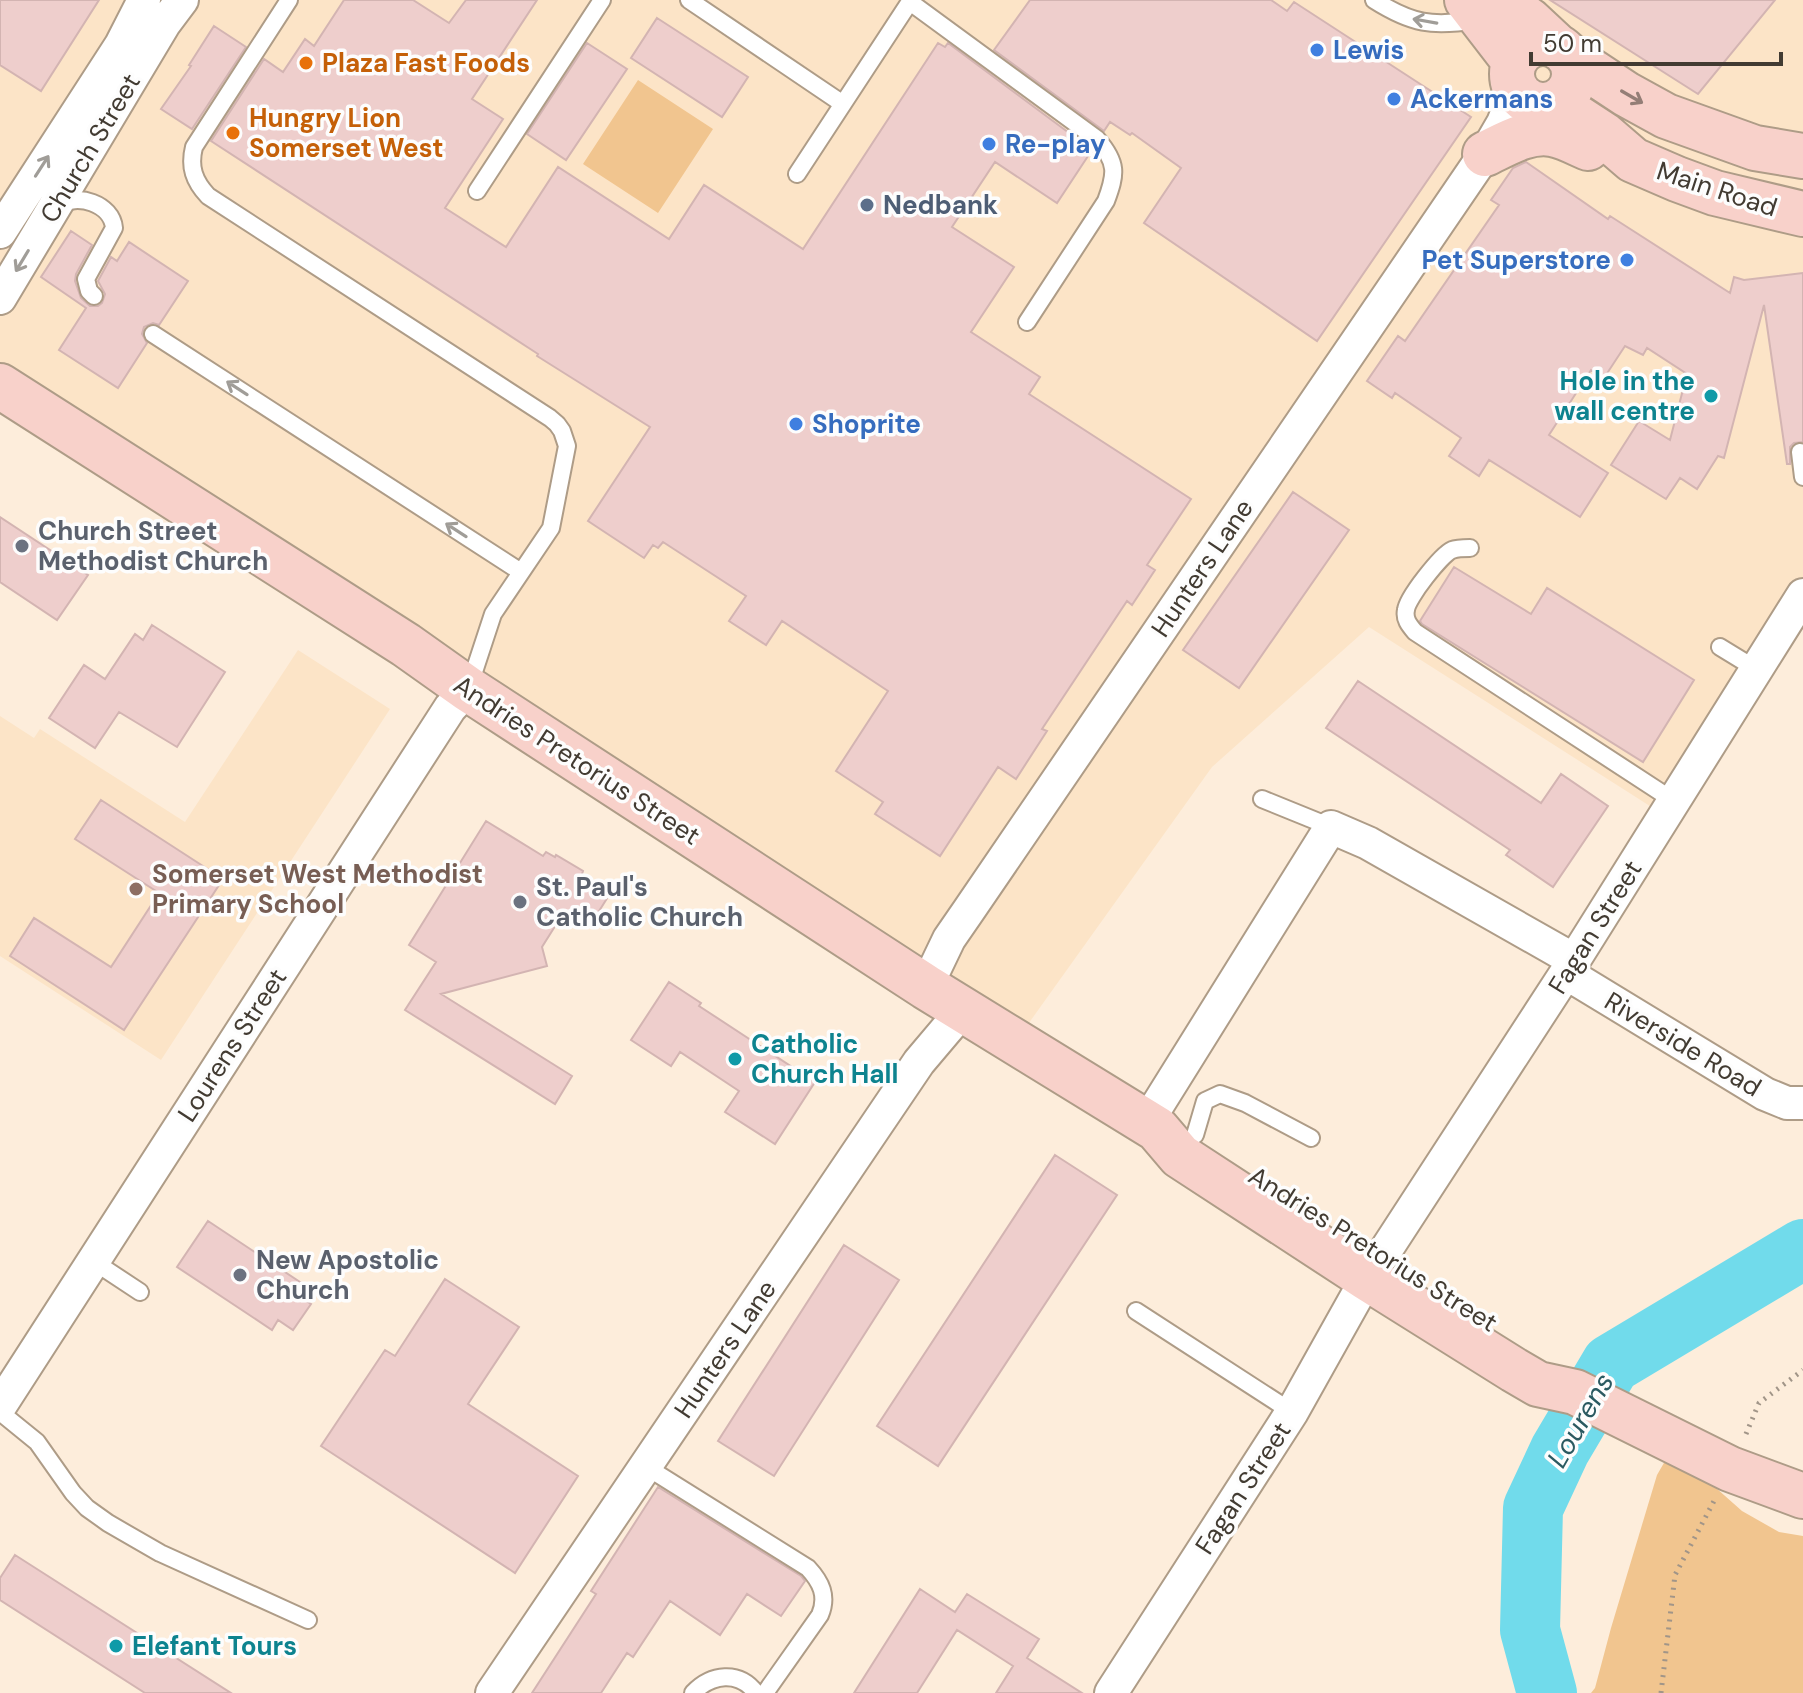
<svg xmlns="http://www.w3.org/2000/svg" width="1803" height="1693" viewBox="0 0 1803 1693" font-family="'DM Sans',sans-serif">
<style>
.built{fill:#fce4c7}
.green{fill:#f1c58f}
.lines{fill:none;stroke-linecap:round;stroke-linejoin:round}
.river{stroke:#71dbeb;stroke-width:60}
.building{fill:#eececc;stroke:#d3b4b2;stroke-width:2}
.lane-casing{stroke:#ae9c87;stroke-width:20}
.street-casing{stroke:#ae9c87;stroke-width:36}
.secondary-casing{stroke:#ae9c87;stroke-width:48}
.path{stroke:#a19588;stroke-width:5;stroke-dasharray:2 6;stroke-linecap:butt}
.lane{stroke:#fff;stroke-width:16}
.street{stroke:#fff;stroke-width:32}
.secondary{stroke:#f8d1ca;stroke-width:44}
.oneway{stroke:#a09d98}
.oneway2{stroke:#947e76}
.shop-dot{fill:#3f7fe0;stroke:#fdfdfd;stroke-width:3}
.food-dot{fill:#e8710a;stroke:#fdfdfd;stroke-width:3}
.service-dot{fill:#5c6f8a;stroke:#fdfdfd;stroke-width:3}
.culture-dot{fill:#0f9aa8;stroke:#fdfdfd;stroke-width:3}
.worship-dot{fill:#6b7280;stroke:#fdfdfd;stroke-width:3}
.education-dot{fill:#8d6e63;stroke:#fdfdfd;stroke-width:3}
.labels{text-anchor:middle;stroke-width:7;stroke-linejoin:round;paint-order:stroke}
.shop-label{font-size:26px;font-weight:bold;fill:#366cbe;stroke:#fdfdfd;text-anchor:start}
.food-label{font-size:26px;font-weight:bold;fill:#c56008;stroke:#fdfdfd;text-anchor:start}
.street-label{font-size:26px;fill:#423b32;stroke:#fdfdfd}
.service-label{font-size:26px;font-weight:bold;fill:#4e5e75;stroke:#fdfdfd;text-anchor:start}
.culture-label{font-size:26px;font-weight:bold;fill:#0d838f;stroke:#fdfdfd;text-anchor:start}
.worship-label{font-size:26px;font-weight:bold;fill:#5b616d;stroke:#fdfdfd;text-anchor:start}
.education-label{font-size:26px;font-weight:bold;fill:#785e54;stroke:#fdfdfd;text-anchor:start}
.water-label{font-size:28px;font-style:italic;fill:#2b5a61;stroke:#fdfdfd}
</style>
<rect width="100%" height="100%" fill="#fdeddb"/>
<path class="built" d="M0 0H1803V596L1664 815 1369 627 1212 767 1016 1041 0 381Z
M298 650 390 709 161 1060 0 956V716L34 738 40 729 185 822Z"/>
<path class="green" d="M638 80 713 129 658 213 583 164Z
M1672 1449 1742 1511 1779 1532 1803 1536V1693H1591L1595 1688 1611 1628 1657 1475Z"/>
<g class="lines">
<path class="river" d="M1547 1693 1530 1630 1533 1508 1560 1450 1611 1364 1803 1249"/>
</g>
<path class="building" d="M0 0H99L41 91 0 65Z
M344 0H413L449 23 466 0H537L472 99 503 119 445 208 506 247 558 167 669 239 704 185 803 249 938 43 945 47 948 43 1092 150 1057 203 995 162 952 227 1014 267 971 332 1040 377 1029 394 1191 499 1147 565 1155 570 1132 605 1127 601 1042 729 1047 731 1016 779 998 767 940 856 875 814 883 802 836 771 888 691 782 621 766 645 729 621 746 596 663 542 658 548 653 545 644 558 588 521 650 427 537 356 538 354 211 141 264 59 283 72 305 39 314 46Z
M1030 0H1271L1287 11 1294 2 1471 117 1317 341 1144 223 1181 168 1132 133 1130 135 1110 122 1104 131 994 50Z
M1550 0H1775L1698 94Z
M657 18 748 77 722 117 631 58Z
M214 26 246 47 192 129 161 109 191 66 189 65Z
M587 43 627 69 566 160 527 134Z
M1526 162 1608 219 1610 216 1730 293 1734 277 1744 280 1803 273V442L1794 443 1790 447V464H1787L1764 305 1724 458 1718 456 1697 489 1680 478 1666 499 1611 465 1639 421 1670 440 1687 374 1647 348 1643 355 1625 346 1604 378 1591 370 1549 435 1608 473 1580 517 1489 460 1479 476 1449 456 1461 438 1395 393 1392 398 1367 381 1398 336 1405 341 1499 205 1491 200 1513 168Z
M71 231 92 245 76 274 75 281 81 298 90 306H98L102 303 105 294 98 281 111 257 117 261 129 242 188 281 159 325 153 323 144 327 142 334 147 343 118 388 59 350 86 308 41 277Z
M1293 492 1349 530 1239 688 1183 650Z
M0 517 88 575 57 620 0 582Z
M1454 567 1531 614 1547 588 1694 680 1643 762 1422 624 1420 621Z
M152 625 225 672 177 747 119 712 95 748 49 718 84 665 105 679 135 634 143 640Z
M1358 681 1541 803 1561 774 1608 806 1553 887 1506 855 1510 850 1326 728Z
M101 800 223 879 124 1030 10 956 34 918 111 967 159 893 75 839Z
M486 821 543 856 546 852 555 857 556 855 583 871 582 874 611 892 589 927 564 912 542 947 547 966 441 994 572 1076 555 1104 405 1010 436 962 409 945Z
M669 982 701 1003 699 1006 815 1082 775 1144 725 1112 739 1091 680 1052 671 1066 631 1040Z
M1055 1155 1117 1195 938 1466 877 1426Z
M208 1221 303 1284 296 1294 311 1304 293 1330 278 1320 272 1330 177 1267Z
M844 1245 899 1280 774 1476 718 1441Z
M445 1279 519 1327 468 1404 578 1476 515 1573 321 1446 385 1350 395 1356Z
M658 1487 801 1576 805 1581 781 1616 747 1594 720 1635 670 1601 633 1657 627 1653 601 1693H532L596 1594 591 1591Z
M15 1555 231 1693H145L0 1600V1578Z
M920 1589 955 1612 967 1594 1039 1639 1027 1658 1082 1693H996L1013 1666 957 1630 917 1693H854Z"/>
<g class="lines">
<g class="lane-casing">
<path id="lane" d="M289 0 194 147C189 167 194 181 208 196L550 418 557 424 562 431 567 446 551 528 493 614 469 687
M689 0 843 104
M1374 0C1412 24 1432 27 1476 20
M910 2 1097 139C1118 163 1116 174 1106 201L1027 322
M797 174 911 0
M477 191 602 0
M58 206C77 192 112 204 114 228L86 279 89 291 94 296
M153 334 521 572
M1800 452 1803 477
M1470 548C1464 548 1457 548 1452 550 1441 555 1407 598 1406 610 1404 619 1409 625 1415 632L1674 801
M1720 647 1756 669
M1262 799 1331 827
M1195 1135 1205 1101 1220 1094 1245 1103 1311 1138
M93 1261 140 1292
M1136 1311 1292 1412
M0 1412 37 1442 73 1493 87 1508 108 1523 160 1553 308 1620
M645 1466 808 1568C821 1582 828 1596 820 1615L765 1693
M693 1693C711 1674 739 1670 756 1693"/>
</g>
<g class="street-casing">
<path id="street" d="M0 232 121 45 144 0
M0 298 164 24 182 0
M1566 973 1765 1094 1787 1103H1803
M926 987 949 939 969 910 1485 154 1503 123 1516 90
M1147 1122 1331 827 1368 843 1574 960
M1382 1256 1566 973 1803 595
M0 1406 450 708 468 689
M492 1693 919 1062 963 1010
M1111 1693 1292 1412 1367 1278"/>
</g>
<g class="secondary-casing">
<path id="secondary" d="M1467 0 1514 61
M1500 0 1530 21 1559 48
M1512 74a31 31 0 1 1 62 0a31 31 0 1 1-62 0Z
M1567 55 1626 94 1666 116 1755 148 1803 156
M1555 103 1604 135 1633 160 1677 179 1715 193 1803 214
M1485 154C1506 144 1528 130 1552 134 1564 136 1577 143 1588 148
M0 386 406 645 468 689 926 987 1157 1129 1180 1156 1367 1278 1514 1370 1538 1384 1575 1392 1730 1469 1803 1496"/>
</g>
<path class="path" d="M1746 1434 1759 1403 1803 1370
M1661 1693 1675 1575 1714 1501"/>
<use href="#lane" class="lane"/>
<use href="#street" class="street"/>
<use href="#secondary" class="secondary"/>
</g>
<defs><path id="oneway-shaft" d="M-6 0H5M1.5-3L5.5 0L1.5 3" fill="none" stroke-width="1.6" stroke-linecap="round" stroke-linejoin="round" transform="scale(2)"/></defs>
<g class="oneway">
<use href="#oneway-shaft" transform="translate(1425 21) rotate(-170)"/>
<use href="#oneway-shaft" transform="translate(42 166) rotate(-57)"/>
<use href="#oneway-shaft" transform="translate(22 261) rotate(121)"/>
<use href="#oneway-shaft" transform="translate(237 388) rotate(-147)"/>
<use href="#oneway-shaft" transform="translate(456 530) rotate(-147)"/>
</g>
<use class="oneway2" href="#oneway-shaft" transform="translate(1632 97) rotate(30)"/>
<g class="shop-dot">
<circle cx="1317" cy="50" r="8"/>
<circle cx="1394" cy="99" r="8"/>
<circle cx="989" cy="144" r="8"/>
<circle cx="1627" cy="260" r="8"/>
<circle cx="796" cy="424" r="8"/>
</g>
<g class="food-dot">
<circle cx="306" cy="63" r="8"/>
<circle cx="233" cy="133" r="8"/>
</g>
<circle class="service-dot" cx="867" cy="205" r="8"/>
<g class="culture-dot">
<circle cx="1711" cy="396" r="8"/>
<circle cx="735" cy="1059" r="8"/>
<circle cx="116" cy="1646" r="8"/>
</g>
<g class="worship-dot">
<circle cx="22" cy="546" r="8"/>
<circle cx="520" cy="902" r="8"/>
<circle cx="240" cy="1275" r="8"/>
</g>
<circle class="education-dot" cx="136" cy="889" r="8"/>
<g class="labels">
<g class="shop-label">
<text x="1333" y="59">Lewis</text>
<text x="1410" y="108">Ackermans</text>
<text x="1005" y="153">Re-play</text>
<text x="1611" y="269" text-anchor="end">Pet Superstore</text>
<text x="812" y="433">Shoprite</text>
</g>
<g class="food-label">
<text x="322" y="72">Plaza Fast Foods</text>
<text x="249" y="127">Hungry Lion<tspan x="249" dy="30">Somerset West</tspan></text>
</g>
<g class="street-label">
<text transform="translate(90 148) rotate(-59)" y="9">Church Street</text>
<text transform="translate(1717 189) rotate(18)" y="9">Main Road</text>
<text transform="translate(1202 568) rotate(-56)" y="9">Hunters Lane</text>
<text transform="translate(577 760) rotate(33)" y="9">Andries Pretorius Street</text>
<text transform="translate(1595 927) rotate(-58)" y="9">Fagan Street</text>
<text transform="translate(1683 1044) rotate(31)" y="9">Riverside Road</text>
<text transform="translate(232 1045) rotate(-57)" y="9">Lourens Street</text>
<text transform="translate(1373 1249) rotate(32)" y="9">Andries Pretorius Street</text>
<text transform="translate(725 1349) rotate(-56)" y="9">Hunters Lane</text>
<text transform="translate(1243 1488) rotate(-57)" y="9">Fagan Street</text>
</g>
<g class="service-label">
<text x="883" y="214">Nedbank</text>
</g>
<g class="culture-label">
<text x="1695" y="390" text-anchor="end">Hole in the<tspan x="1695" dy="30">wall centre</tspan></text>
<text x="751" y="1053">Catholic<tspan x="751" dy="30">Church Hall</tspan></text>
<text x="132" y="1655">Elefant Tours</text>
</g>
<g class="worship-label">
<text x="38" y="540">Church Street<tspan x="38" dy="30">Methodist Church</tspan></text>
<text x="536" y="896">St. Paul's<tspan x="536" dy="30">Catholic Church</tspan></text>
<text x="256" y="1269">New Apostolic<tspan x="256" dy="30">Church</tspan></text>
</g>
<g class="education-label">
<text x="152" y="883">Somerset West Methodist<tspan x="152" dy="30">Primary School</tspan></text>
</g>
<g class="water-label">
<text transform="translate(1580 1420) rotate(-60)" y="10">Lourens</text>
</g>
</g>
<path d="M1531 52v12h250v-12" fill="none" stroke="#423b32" stroke-width="4"/>
<text x="1543" y="52" font-size="24" fill="#423b32" stroke="#fdfdfd" stroke-width="6" paint-order="stroke">50 m</text>
</svg>
